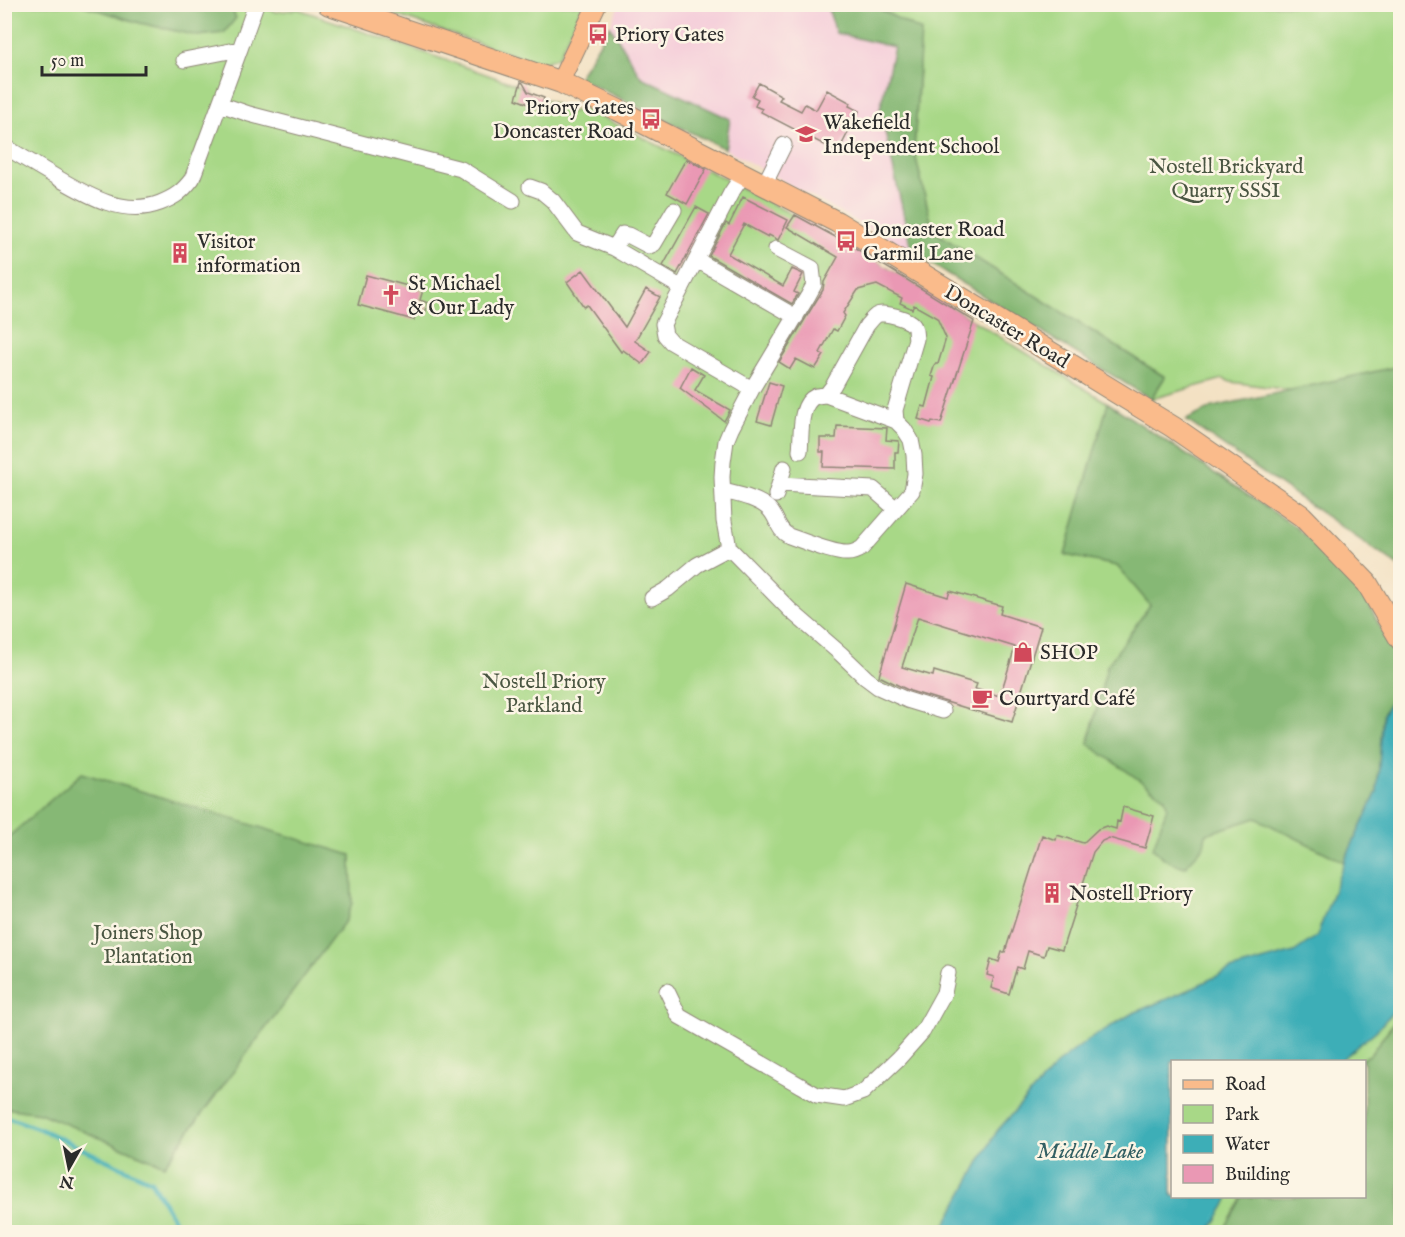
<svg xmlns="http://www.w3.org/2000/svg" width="1405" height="1237" viewBox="0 0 1405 1237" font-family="'IM FELL English',serif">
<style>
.built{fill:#f5cfda}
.green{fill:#a8d887;stroke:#6a8259;stroke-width:1.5}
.forest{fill:#86b874;stroke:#587250;stroke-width:1.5}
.water{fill:#3daeb7;stroke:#346c71;stroke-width:1.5}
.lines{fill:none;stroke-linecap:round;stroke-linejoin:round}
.stream{stroke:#3daeb7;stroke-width:4.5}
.building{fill:#ea98b4;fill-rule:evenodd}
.minor-casing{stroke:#8f8677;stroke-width:17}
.major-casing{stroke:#8f8677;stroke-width:20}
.highway-casing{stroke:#8f8677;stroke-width:23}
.minor{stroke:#fff;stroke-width:15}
.major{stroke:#fabb8b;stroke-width:18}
.highway{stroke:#fabb8b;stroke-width:21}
.labels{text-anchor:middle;stroke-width:5;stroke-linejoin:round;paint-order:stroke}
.poi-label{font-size:21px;fill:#2b2b2b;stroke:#fcf5e5;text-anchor:start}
.park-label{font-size:21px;fill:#4a5642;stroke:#fcf5e5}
.street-label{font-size:21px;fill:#2b2b2b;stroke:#fcf5e5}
.water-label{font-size:22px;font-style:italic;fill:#325f63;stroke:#fcf5e5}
</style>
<rect width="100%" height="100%" fill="#fcf5e5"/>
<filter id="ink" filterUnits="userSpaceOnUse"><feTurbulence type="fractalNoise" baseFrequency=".0167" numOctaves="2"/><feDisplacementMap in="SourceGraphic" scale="12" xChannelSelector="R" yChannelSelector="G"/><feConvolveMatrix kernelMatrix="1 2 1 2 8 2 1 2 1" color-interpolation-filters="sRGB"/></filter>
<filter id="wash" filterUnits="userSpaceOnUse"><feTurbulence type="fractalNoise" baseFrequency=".008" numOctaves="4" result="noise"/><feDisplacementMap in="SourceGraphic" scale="24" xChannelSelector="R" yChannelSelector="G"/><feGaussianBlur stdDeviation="1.35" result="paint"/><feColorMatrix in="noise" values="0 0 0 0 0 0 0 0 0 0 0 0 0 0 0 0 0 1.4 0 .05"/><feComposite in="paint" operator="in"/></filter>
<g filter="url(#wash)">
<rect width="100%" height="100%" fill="#f3e1c3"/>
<path class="built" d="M619 5H827L836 33 894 46 880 109 912 252 725 149 730 119 641 77 610 26Z"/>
<path class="green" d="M255 4 276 12 298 9 526 88 528 92 573 112 582 107 723 178 853 247 1108 403 1293 525 1400 665V1014L1370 1055 1358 1061 1172 1062V1196L1242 1197 1223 1232H5V5Z
M366 5H583L558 57 540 64Z
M872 5H1400V380L1299 391 1231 382 1223 379 1151 399 1165 377 933 231 914 150 919 69 905 23Z"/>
<path class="forest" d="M82 5H230L236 18 224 33 198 36 140 23Z
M827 5H872L921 31 914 150 933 231 1165 377 1151 399 912 252 880 109 894 47 836 33Z
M610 26 641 77 730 119 725 149 578 78Z
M1400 366V567L1186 420 1213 407Z
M1108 403 1293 525 1357 582 1400 665V687L1383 714 1377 792 1344 862 1256 818 1206 834 1204 846 1185 867C1171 863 1162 859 1153 848L1167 807 1165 798 1088 744 1107 666 1150 605 1117 566 1065 555Z
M82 773 351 855 352 903 346 920 164 1165 40 1113 5 1108V842L6 839Z
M1400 1014V1232H1223L1242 1197 1364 1196V1062L1358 1061 1370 1055Z"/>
<path class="water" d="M1400 687V1004L1376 1031 1339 1061 1172 1062V1196L1229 1197 1225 1206 1209 1232H944V1227L997 1131 1059 1062 1088 1040 1131 1014 1181 993 1230 970 1294 952 1317 936 1344 862 1377 792 1383 714Z"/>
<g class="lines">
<path class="stream" d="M4 1116 40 1129 151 1181 181 1232"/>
</g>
<g id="blocks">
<path class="building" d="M521 82 523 83 528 92 544 98 541 109 516 99Z
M759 83 782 96 779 100 801 111 805 104 816 110 827 90 851 103 849 106 859 111 838 152 761 112 762 109 755 106 758 99 752 96Z
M686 159 706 169 687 204 667 193Z
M743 197 788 220 778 240 769 235 768 237 744 224 728 254 783 286 792 269 803 274 794 292 798 294 792 304 709 256 726 223 729 225Z
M696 207 709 214 677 274 663 266Z
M795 215 852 246 974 321 941 423 932 421 931 423 918 419 922 406 926 407 934 377 931 376 935 364H938L946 338 937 318 914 305 912 309 900 303 902 298 877 285 858 290 843 313 845 316 837 331 833 329 820 353 824 355 815 369 796 359 790 369 779 362 816 301 823 290 824 282 838 257 787 227Z
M583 270 625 327 646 289 660 297 635 341 651 352 642 364 623 350 621 352 587 305 584 307 567 282Z
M366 275 423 290 420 300 428 303 425 314 416 312 414 320 358 305Z
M691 367 704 375 695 390 730 410 724 421 680 388Z
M769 382 782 386 771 425 757 421Z
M837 426 887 428 886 440 899 441 898 452H895V469L823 467 824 452H820V438H836Z
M906 584 948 597 950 591 1002 606 1000 614 1041 627 1012 722 910 691 879 676ZM918 617 1015 647 1000 696 975 689 977 684 934 671 933 676 902 667Z
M1123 807 1154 816 1145 848 1109 838 1102 841 1093 852 1062 950 1047 946 1044 956 1028 951 1023 969 1017 967 1009 994 991 988 994 977 987 975 991 959 999 962 1002 952H1005L1042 835 1056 840 1057 835 1083 843 1098 829 1106 826 1116 829 1117 821 1120 822Z"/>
</g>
</g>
<g filter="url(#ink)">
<use href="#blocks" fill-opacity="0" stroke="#8f8677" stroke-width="1.5"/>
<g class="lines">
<g class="minor-casing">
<path id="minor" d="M184 60 240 49 256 4
M220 104 249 114 461 169 513 201
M4 146C22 157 39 167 56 177 87 195 123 217 160 203 175 197 182 192 192 179L240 49
M743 175 731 193 663 324 665 335 671 342 752 389 808 296 814 285 812 268 776 249
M764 185 784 145
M530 187 541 191 553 201 577 233 614 248 682 288
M614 248 623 234 628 235 649 246 654 244 674 210
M697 260 796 317
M752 389 731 429 726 441 723 462 722 477 724 521 729 548 790 610 841 654 866 678 878 687 907 700 943 711
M826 395 896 421
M780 484 873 489 896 509
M723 491C739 495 757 498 769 509 778 518 777 530 789 536 804 541 834 554 848 553 853 553 857 551 862 548L912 491 915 474 914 455 911 440 904 429 896 421 895 410 916 339C915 334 916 328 913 325 909 319 883 311 877 315 873 317 870 322 867 325L833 386 826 395C825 395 817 396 816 396 798 404 802 435 800 451
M776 495 784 468
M652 598 668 589 697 565 729 548
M667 991 679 1016 817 1095 844 1099 863 1092 899 1058 923 1031 944 993 948 973"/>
</g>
<g class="major-casing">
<path id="major" d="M560 82 597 4"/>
</g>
<g class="highway-casing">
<path id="highway" d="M328 4 560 82 618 110 837 222 1173 427 1302 516 1367 583 1400 639"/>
</g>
<use href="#minor" class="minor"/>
<use href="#major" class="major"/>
<use href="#highway" class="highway"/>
</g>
</g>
<defs>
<g id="bus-bare" transform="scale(1.62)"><path d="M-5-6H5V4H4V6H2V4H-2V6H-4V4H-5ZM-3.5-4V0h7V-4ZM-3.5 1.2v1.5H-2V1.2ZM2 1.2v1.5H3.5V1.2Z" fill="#d1495b" stroke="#fcf5e5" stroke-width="2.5" paint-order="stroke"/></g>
<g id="school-bare" transform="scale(1.62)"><path d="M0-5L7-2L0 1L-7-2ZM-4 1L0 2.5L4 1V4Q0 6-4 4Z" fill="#d1495b" stroke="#fcf5e5" stroke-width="2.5" paint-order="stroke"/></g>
<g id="building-bare" transform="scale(1.62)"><path d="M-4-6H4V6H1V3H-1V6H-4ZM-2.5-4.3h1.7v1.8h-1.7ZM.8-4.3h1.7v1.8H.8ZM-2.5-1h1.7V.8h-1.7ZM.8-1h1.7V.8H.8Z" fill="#d1495b" stroke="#fcf5e5" stroke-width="2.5" paint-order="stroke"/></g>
<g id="church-bare" transform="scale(1.62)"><path d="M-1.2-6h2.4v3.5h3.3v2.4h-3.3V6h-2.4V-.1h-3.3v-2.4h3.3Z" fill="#d1495b" stroke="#fcf5e5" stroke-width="2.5" paint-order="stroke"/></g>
<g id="shop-bare" transform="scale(1.62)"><path d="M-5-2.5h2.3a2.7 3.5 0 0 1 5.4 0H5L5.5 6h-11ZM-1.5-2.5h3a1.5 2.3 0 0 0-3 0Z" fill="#d1495b" stroke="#fcf5e5" stroke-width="2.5" paint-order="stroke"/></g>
<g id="cafe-bare" transform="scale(1.62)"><path d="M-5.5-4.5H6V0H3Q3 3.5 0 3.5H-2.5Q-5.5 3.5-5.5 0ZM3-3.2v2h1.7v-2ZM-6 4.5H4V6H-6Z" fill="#d1495b" stroke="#fcf5e5" stroke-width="2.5" paint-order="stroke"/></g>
</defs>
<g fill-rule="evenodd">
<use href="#bus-bare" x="598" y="34"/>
<use href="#bus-bare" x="651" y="119"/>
<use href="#school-bare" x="806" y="134"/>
<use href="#bus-bare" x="846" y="241"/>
<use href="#building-bare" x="180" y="253"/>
<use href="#church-bare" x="391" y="295"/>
<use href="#shop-bare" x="1023" y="652"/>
<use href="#cafe-bare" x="982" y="698"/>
<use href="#building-bare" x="1052" y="893"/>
</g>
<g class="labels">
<g class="poi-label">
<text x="615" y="41">Priory Gates</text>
<text x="634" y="114" text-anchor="end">Priory Gates<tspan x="634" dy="24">Doncaster Road</tspan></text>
<text x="823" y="129">Wakefield<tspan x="823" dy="24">Independent School</tspan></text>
<text x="863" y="236">Doncaster Road<tspan x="863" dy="24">Garmil Lane</tspan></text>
<text x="197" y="248">Visitor<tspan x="197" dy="24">information</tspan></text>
<text x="408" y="290">St Michael<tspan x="408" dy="24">&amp; Our Lady</tspan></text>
<text x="1040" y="659">SHOP</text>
<text x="999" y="705">Courtyard Café</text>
<text x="1069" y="900">Nostell Priory</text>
</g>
<g class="park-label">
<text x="1226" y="173">Nostell Brickyard<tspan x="1226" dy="24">Quarry SSSI</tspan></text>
<text x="544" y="688">Nostell Priory<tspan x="544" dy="24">Parkland</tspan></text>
<text x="148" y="939">Joiners Shop<tspan x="148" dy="24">Plantation</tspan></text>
</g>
<g class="street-label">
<text transform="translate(1007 326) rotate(31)" y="7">Doncaster Road</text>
</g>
<g class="water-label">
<text x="1090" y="1158">Middle Lake</text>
</g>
</g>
<rect width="1405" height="1237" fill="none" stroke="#fcf5e5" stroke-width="24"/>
<rect x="1171" y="1060" width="195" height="138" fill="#fcf5e5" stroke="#a8a49b" stroke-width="1.5"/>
<rect x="1183" y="1080" width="30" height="9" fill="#fabb8b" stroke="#a8a49b" stroke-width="1.5"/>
<text x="1225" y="1090" font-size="18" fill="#2b2b2b">Road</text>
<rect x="1183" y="1105" width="30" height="18" fill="#a8d887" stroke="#a8a49b" stroke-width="1.5"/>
<text x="1225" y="1120" font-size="18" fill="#2b2b2b">Park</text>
<rect x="1183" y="1135" width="30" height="18" fill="#3daeb7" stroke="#a8a49b" stroke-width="1.5"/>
<text x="1225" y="1150" font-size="18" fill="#2b2b2b">Water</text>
<rect x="1183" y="1165" width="30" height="18" fill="#ea98b4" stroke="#a8a49b" stroke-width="1.5"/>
<text x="1225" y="1180" font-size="18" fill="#2b2b2b">Building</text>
<g transform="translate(69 1168) rotate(189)" stroke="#fcf5e5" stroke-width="4.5" paint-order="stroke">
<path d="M0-4.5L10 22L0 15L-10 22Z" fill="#2b2b2b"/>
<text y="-9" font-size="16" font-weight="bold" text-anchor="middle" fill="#2b2b2b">N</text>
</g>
<path d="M42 66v9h104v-9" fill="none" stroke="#2b2b2b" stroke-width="3"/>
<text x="51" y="66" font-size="18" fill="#2b2b2b" stroke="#fcf5e5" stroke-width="4.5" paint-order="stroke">50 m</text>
</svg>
